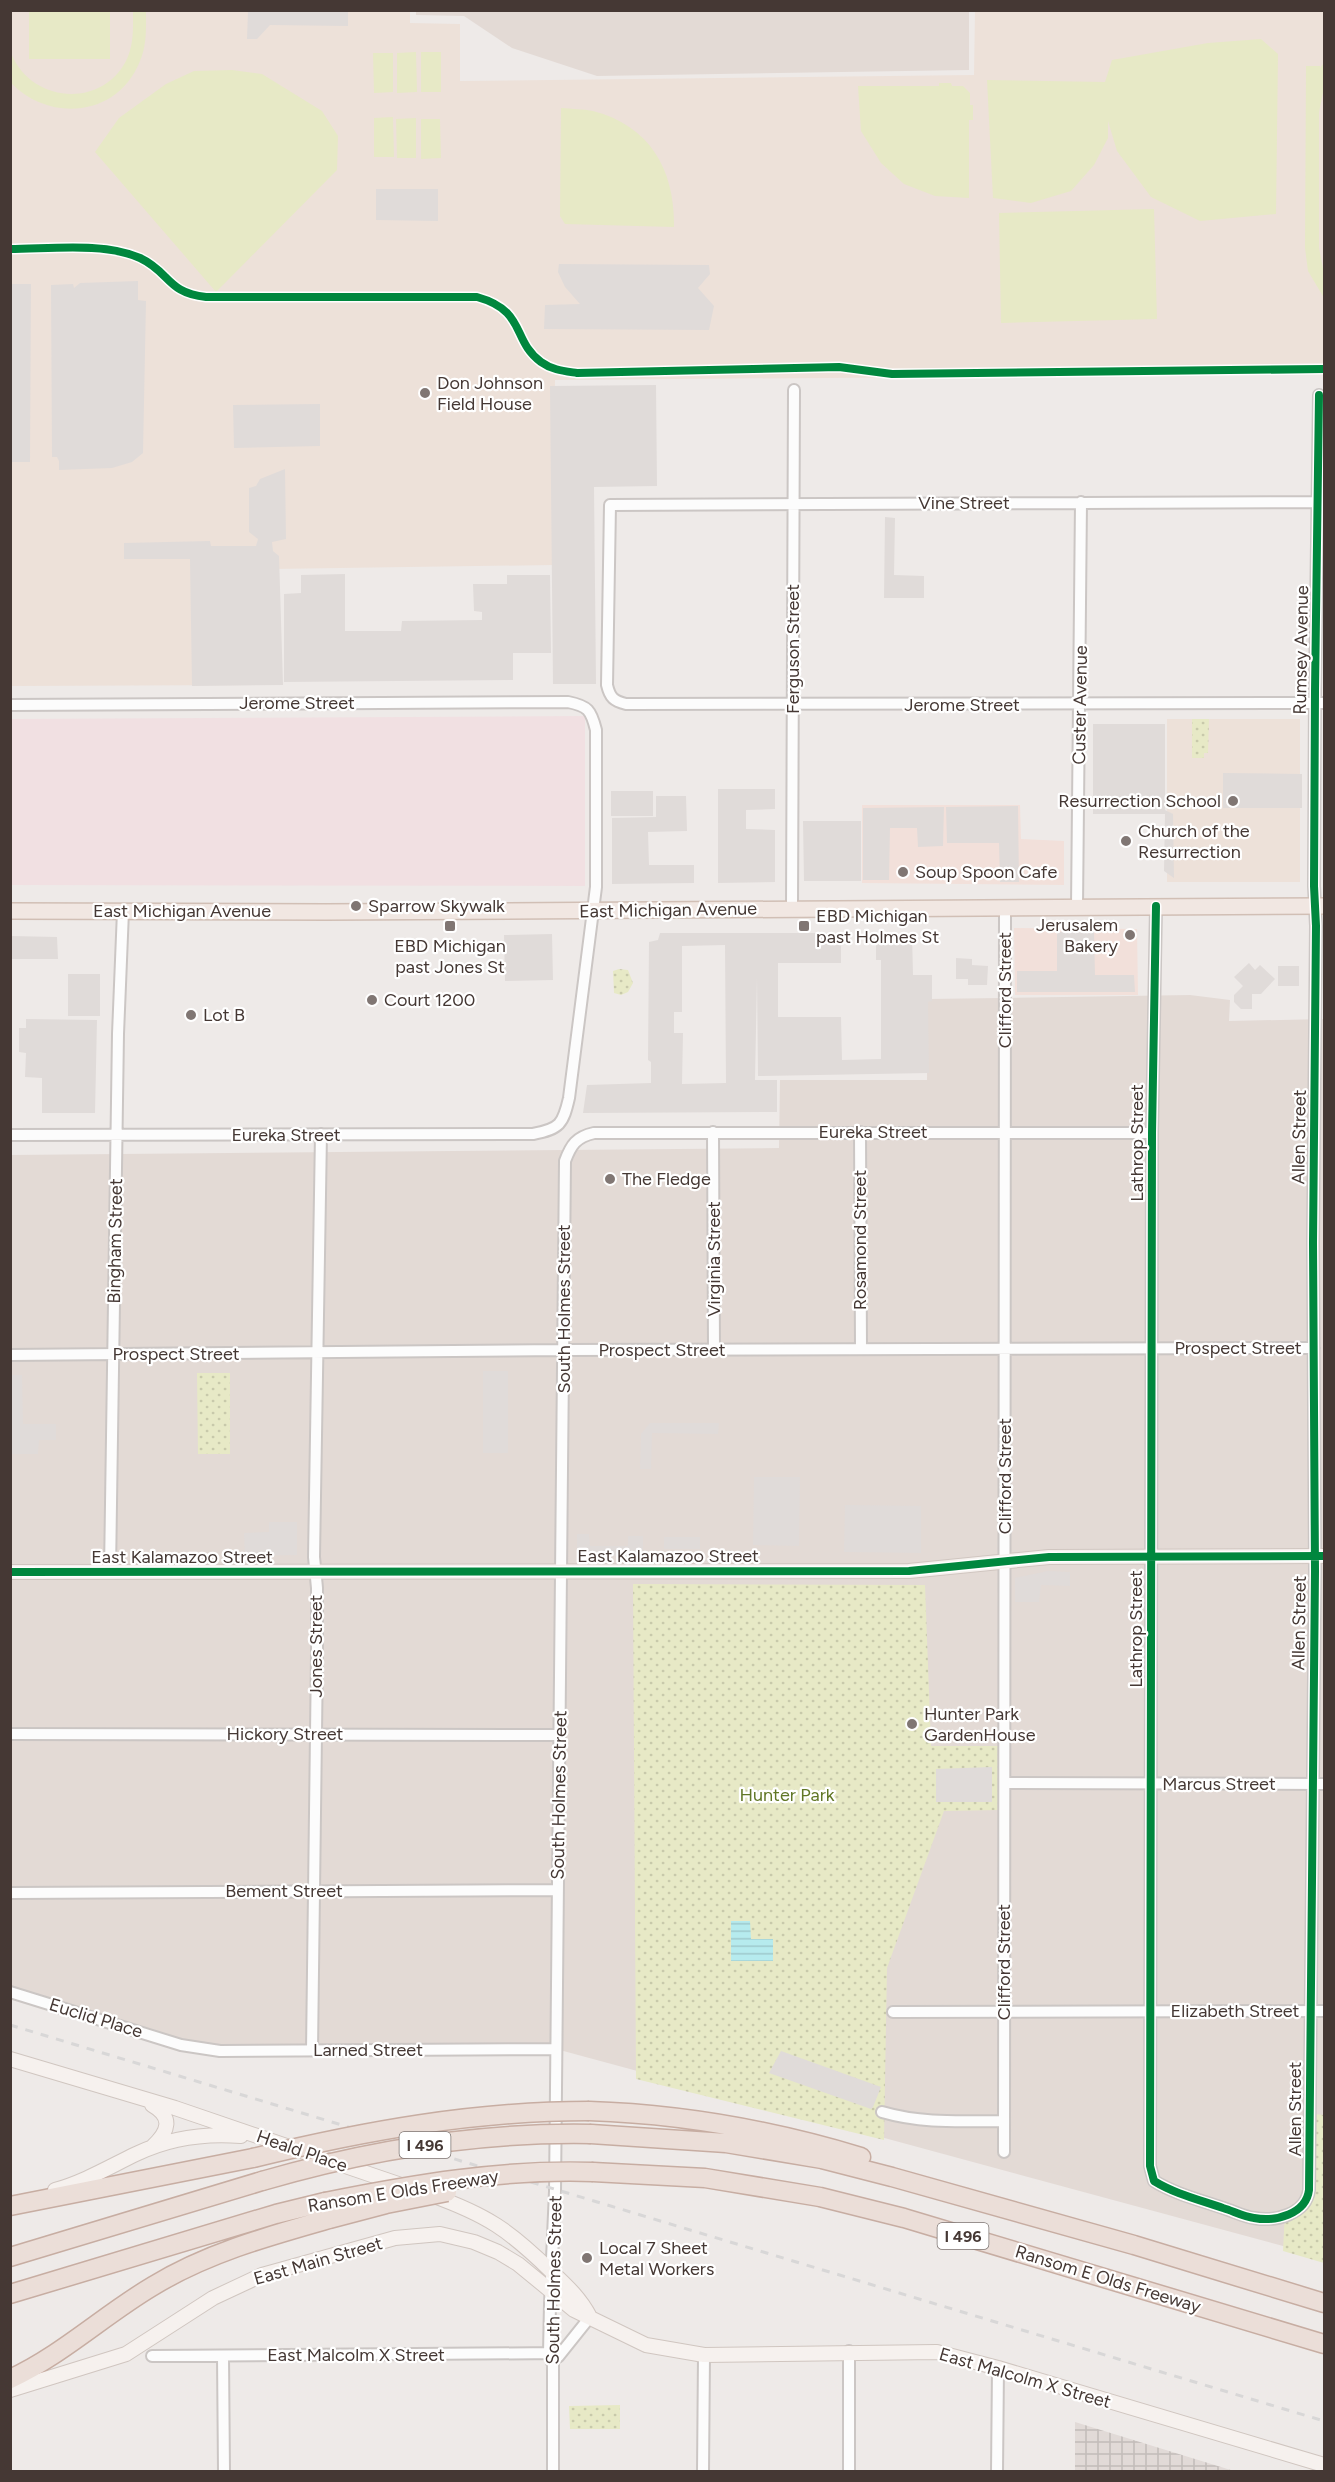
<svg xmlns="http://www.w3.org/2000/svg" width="1335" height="2482" viewBox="0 0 1335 2482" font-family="Figtree,sans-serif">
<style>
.residential{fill:#e3dad5}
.commercial{fill:#f2e0da}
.industrial{fill:url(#industrial-grid)}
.education{fill:#ede1d9}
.medical{fill:#f1e0e2}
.grass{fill:#e7e9c6}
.park{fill:url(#park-dots)}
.parking{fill:#e0dbd9;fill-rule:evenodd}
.water{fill:url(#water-rules)}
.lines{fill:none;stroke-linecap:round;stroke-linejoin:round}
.street-casing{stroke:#cbc6c4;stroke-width:14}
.secondary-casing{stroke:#d0c6c0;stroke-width:16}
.primary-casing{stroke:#d1bfb5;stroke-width:18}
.highway-casing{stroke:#c7ada2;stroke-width:21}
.street{stroke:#fcfcfc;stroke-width:10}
.secondary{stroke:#f6f1ee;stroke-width:14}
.primary{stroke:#f1e7e2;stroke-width:15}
.highway{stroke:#ebded8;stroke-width:18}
.rail{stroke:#d8d7d7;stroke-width:3;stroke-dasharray:8 8;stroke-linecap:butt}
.highway-bridge-casing{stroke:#c7ada2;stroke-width:21;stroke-linecap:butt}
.highway-bridge{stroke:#ebded8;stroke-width:18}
.cycleway-casing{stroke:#fff;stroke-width:11}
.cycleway{stroke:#00873e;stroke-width:8}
.poi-dot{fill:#807673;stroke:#fff;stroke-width:2}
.labels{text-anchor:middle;stroke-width:4.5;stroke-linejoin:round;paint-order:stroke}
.shield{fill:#fff;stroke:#7d7471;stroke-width:1.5}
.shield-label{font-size:16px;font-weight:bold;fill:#453834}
.poi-label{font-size:18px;fill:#453834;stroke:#fff;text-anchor:start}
.street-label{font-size:18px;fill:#453834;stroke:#fff}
.park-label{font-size:18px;fill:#617726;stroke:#fff}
</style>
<defs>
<pattern id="industrial-grid" width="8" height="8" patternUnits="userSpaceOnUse" patternTransform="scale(1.5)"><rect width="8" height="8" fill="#e1dad7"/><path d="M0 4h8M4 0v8" fill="none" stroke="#c2bcb9"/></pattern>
<pattern id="park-dots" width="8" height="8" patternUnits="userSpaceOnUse" patternTransform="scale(1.5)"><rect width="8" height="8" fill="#e7e9c6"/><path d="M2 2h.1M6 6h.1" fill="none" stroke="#c8c9ab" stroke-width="1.8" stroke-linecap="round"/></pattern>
<pattern id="water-rules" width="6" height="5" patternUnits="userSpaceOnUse" patternTransform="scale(1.5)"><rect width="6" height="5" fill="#b6ebee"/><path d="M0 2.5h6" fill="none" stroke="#9ecacd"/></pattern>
</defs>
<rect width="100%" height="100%" fill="#eeeae8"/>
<path class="residential" d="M416 10 969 11V70L597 76 512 48 464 16 416 15Z
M1190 995 1230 1000 1229 1021 1324 1019V2262L1283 2246 556 2049 181 2045 11 1992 10 1155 779 1148 780 1080H927L928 999Z"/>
<path class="commercial" d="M862 805H1020L1021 839 1064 841V885L862 883Z
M1014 928 1137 929 1138 995H1015Z"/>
<path class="industrial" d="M1075 2422 1234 2471H1075Z"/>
<path class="education" d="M10 11H410V23L460 24V81L974 75 975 11H1324V374L555 380 553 565 272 569 268 685 11 686Z
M1167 719H1300V882H1167Z"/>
<path class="medical" d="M585 716V886L11 885V719Z"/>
<path class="grass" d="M29 11H110V59H29Z
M133 11H146C146 28 147 45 140 61 118 117 50 123 11 83V53C30 102 100 110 126 61 134 45 133 28 133 11Z
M1261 39 1278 54 1276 214 1200 221 1151 197 1117 151 1108 121V138L1094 165 1071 191 1031 203 993 198 987 80 1105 82 1112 60 1208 43Z
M416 52 417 92 397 93V53Z
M421 52H441V92H421Z
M373 53H393V92L374 93Z
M1324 63V88L1319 112V248L1324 274V298L1308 271 1305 248 1306 66H1320V68Z
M232 70 262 74 322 111 338 136 337 170 216 292 95 152 119 118 166 84 194 71Z
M939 83H951L952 86H963L970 93V105H973V120H969V198L935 196 904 184 881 163 861 131 858 86H939Z
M561 108C571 109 583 109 593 111 651 126 675 171 674 227L565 224 560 216Z
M393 117 394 157H374V118Z
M416 118V158H397L396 119Z
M421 119H440L441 158 421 159Z
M1154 209 1157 319 1001 323 999 213Z"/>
<path class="park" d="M1192 719H1209L1208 753H1204V758H1192Z
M619 969 628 970 633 983 628 992 621 995 614 993 613 971Z
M197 1373H230V1454H198Z
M633 1584 925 1585 931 1746H998L999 1810 944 1811 887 1968 884 2140 636 2079Z
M1314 2114 1324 2115V2263L1283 2251 1285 2210 1312 2191Z
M620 2405V2429H570L569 2406Z"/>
<path class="parking" d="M248 11 368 10V12H348V26L270 25 257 39H247Z
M376 189H438V221L376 220Z
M559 264 709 265 710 274 698 288 714 306 709 330 544 329 545 305 580 304 565 287 558 272Z
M138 281V300L146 301 143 453 132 462 112 468 59 470V461L57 457H52L51 285 73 284 74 288 80 283Z
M11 284H31L30 462H11Z
M656 385 657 486 594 487 596 684H553L550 386Z
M320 404V446L234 448 233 405Z
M285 469 286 539 272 542 273 551 279 556 283 685 192 686 190 559H124V543L210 541 211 546H256L258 539 249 532V488L256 486 260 479Z
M885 517 895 518 894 575 924 576V598H884Z
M345 574V631H401L402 621 482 620V612L474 611 473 584H507V575H550L551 653H513V680L284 682V594L301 593V575Z
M1093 724H1165V810L1173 814 1174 878 1164 871 1165 814H1093Z
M1223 773 1302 774V808H1223Z
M718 789H775V809L746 810V829L775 830V882L718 883Z
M611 791H653V816H611Z
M656 796H686L687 831 648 832 649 865H694V883L612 884V818L656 817Z
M1018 806 1019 882H1000L999 843H947L946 807Z
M944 807 943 846 918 847 917 828H890L889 880H863V808Z
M803 821H861V881H804Z
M1094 931 1095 975H1134L1135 992H1017V971H1057V932Z
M660 933H841V963H778V1017H841L842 1060 881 1059V960H876V933L912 934 913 975H932V1001L928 1002 929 1073 758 1076 757 978 755 1080H777V1112L583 1113 587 1085 651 1083V1062L648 1060 649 942 658 940ZM725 945 726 1083 682 1084 683 1033H674V1012H682V946Z
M552 934 553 980 505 981 504 935Z
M11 936 57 937 58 959H11Z
M956 958 972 959V965L988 966 987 985H968V979H956Z
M1249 963 1255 970 1260 965 1275 979 1261 994H1252V1009H1241L1234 1002V995L1243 986 1234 977Z
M1278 966H1299V986H1278Z
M68 974H100V1016H68Z
M26 1019 97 1020 95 1113H42V1078L25 1077 26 1053 19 1052V1028H26Z
M483 1371H508V1453H483Z
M10 1375H22L23 1424H56V1440H39L38 1454H11Z
M650 1423H719L718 1434 652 1433 651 1469H640L641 1434Z
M754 1477H800L799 1546 753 1545Z
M845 1505 921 1506V1553L844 1552Z
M269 1522H297V1555L245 1556 244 1533 269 1532Z
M577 1534H589L590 1546H628V1536H643V1556H577Z
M664 1537H700V1549H664Z
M1048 1571 1070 1572V1586L1041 1585 1039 1602H1015V1578Z
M992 1767V1802H936V1769Z
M781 2051 881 2087 873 2107 871 2109 769 2073Z"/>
<path class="water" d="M731 1921H750L751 1939H773V1961H731Z"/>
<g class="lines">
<g class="street-casing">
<path id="street" d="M1318 502 610 505 607 685C610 698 614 701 626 704L1324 703
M10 705 568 702C588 706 591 710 596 730V887L569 1098C563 1124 560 1129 533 1134L10 1135
M1156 906 1152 1133 1150 2166 1154 2181C1175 2194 1200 2200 1223 2208 1233 2211 1244 2217 1254 2218 1276 2222 1306 2214 1309 2190L1315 1571 1313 1243 1316 926 1314 886 1315 691 1319 395
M1077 907 1081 502
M792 908 794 390
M713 1132 714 1350
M860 1132 861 1349
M10 1355 563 1350 1314 1348
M110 1571 118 1034 123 911
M10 1734 559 1735
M1005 1783 1324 1784
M10 1893 557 1890
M10 1992 181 2045 220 2051 556 2049
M893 2012 1324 2011
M312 2050 317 1654V1588L314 1557 321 1134
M882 2112C923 2124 962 2121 1003 2121
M1004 2152 1005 907
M152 2356 560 2353
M223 2356 224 2472
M558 2357 590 2317
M553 2472V2365L549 2353 550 2304 555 2191 565 1161C571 1145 576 1137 594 1133H1152
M703 2472 704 2355
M849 2472V2351
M997 2472 998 2368"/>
</g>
<g class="secondary-casing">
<path id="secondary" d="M10 1572 909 1571 1049 1557 1324 1556
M10 2059 175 2108 404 2186
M152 2105C173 2117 169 2131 153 2146
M55 2190C84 2182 109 2167 136 2154 169 2138 204 2133 241 2136
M431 2195C487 2215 509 2230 551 2271 567 2286 580 2298 590 2317
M10 2390 126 2354 213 2298 262 2275 395 2238 440 2234 474 2242 498 2252 518 2264 574 2310 646 2345 704 2355 937 2352 998 2368 1324 2465"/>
</g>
<g class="primary-casing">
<path id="primary" d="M10 911 326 912 1324 906"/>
</g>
<g class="highway-casing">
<path id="highway" d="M589 2111C682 2114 772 2130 861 2157
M591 2134 726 2143 822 2159 892 2177 1134 2245 1324 2303
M593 2172 705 2178 820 2197 904 2218 1324 2344
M10 2206 253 2158
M10 2257 262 2181
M10 2294 276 2214 325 2202
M10 2379C62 2355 104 2315 153 2286 207 2253 269 2236 329 2219"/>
</g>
<use href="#street" class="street"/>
<use href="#secondary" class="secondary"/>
<use href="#primary" class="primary"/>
<use href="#highway" class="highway"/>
<path class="rail" d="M10 2025 1324 2421"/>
<g class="highway-bridge-casing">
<path id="highway-bridge" d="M253 2158C364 2131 474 2111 589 2111
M262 2181C368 2150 480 2132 591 2134
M325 2202C414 2184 503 2169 593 2172
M329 2219 386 2204 447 2192"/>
</g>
<use href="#highway-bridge" class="highway-bridge"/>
<g class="cycleway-casing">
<path id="cycleway" d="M10 249C49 249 105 242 140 258 170 272 167 293 206 297H477C527 311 511 340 541 362 552 370 564 371 577 373L839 367 892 374 1324 369
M1156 906 1152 1133 1150 2166 1154 2181C1175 2194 1200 2200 1223 2208 1233 2211 1244 2217 1254 2218 1276 2222 1306 2214 1309 2190L1315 1571 1313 1243 1316 926 1314 886 1315 691 1319 395
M10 1572 909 1571 1049 1557 1324 1556"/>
</g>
<use href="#cycleway" class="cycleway"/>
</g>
<g class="poi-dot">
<circle cx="425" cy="393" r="6"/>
<circle cx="1233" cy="801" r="6"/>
<circle cx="1126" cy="841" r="6"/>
<circle cx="903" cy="872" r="6"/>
<circle cx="356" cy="906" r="6"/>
<rect x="444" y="920" width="12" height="12" rx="3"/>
<rect x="798" y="920" width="12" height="12" rx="3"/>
<circle cx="1130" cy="935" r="6"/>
<circle cx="372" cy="1000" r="6"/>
<circle cx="191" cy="1015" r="6"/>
<circle cx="610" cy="1179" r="6"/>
<circle cx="912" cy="1724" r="6"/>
<circle cx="587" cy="2258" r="6"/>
</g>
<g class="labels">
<g class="shield">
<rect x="399.5" y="2132" width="51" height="26" rx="4.5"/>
<rect x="937.5" y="2223" width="51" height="26" rx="4.5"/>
</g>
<g class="shield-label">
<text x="425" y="2151">I 496</text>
<text x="963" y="2242">I 496</text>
</g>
<g class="poi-label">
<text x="437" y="389">Don Johnson<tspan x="437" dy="21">Field House</tspan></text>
<text x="1221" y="807" text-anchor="end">Resurrection School</text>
<text x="1138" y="837">Church of the<tspan x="1138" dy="21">Resurrection</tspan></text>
<text x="915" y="878">Soup Spoon Cafe</text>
<text x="368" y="912">Sparrow Skywalk</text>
<text x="816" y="922">EBD Michigan<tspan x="816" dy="21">past Holmes St</tspan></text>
<text x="1118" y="931" text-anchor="end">Jerusalem<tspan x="1118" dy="21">Bakery</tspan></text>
<text x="450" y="952" text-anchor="middle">EBD Michigan<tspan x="450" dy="21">past Jones St</tspan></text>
<text x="384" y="1006">Court 1200</text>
<text x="203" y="1021">Lot B</text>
<text x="622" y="1185">The Fledge</text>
<text x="924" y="1720">Hunter Park<tspan x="924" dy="21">GardenHouse</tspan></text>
<text x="599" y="2254">Local 7 Sheet<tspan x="599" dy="21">Metal Workers</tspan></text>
</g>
<g class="street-label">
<text x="964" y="509">Vine Street</text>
<text transform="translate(793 649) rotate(-90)" y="6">Ferguson Street</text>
<text transform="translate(1301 650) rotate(-89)" y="6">Rumsey Avenue</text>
<text x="297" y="709">Jerome Street</text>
<text x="962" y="711">Jerome Street</text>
<text transform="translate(1080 705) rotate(-89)" y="6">Custer Avenue</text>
<text transform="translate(668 910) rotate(-1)" y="6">East Michigan Avenue</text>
<text x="182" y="917">East Michigan Avenue</text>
<text transform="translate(1005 990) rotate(-90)" y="6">Clifford Street</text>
<text x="873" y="1138">Eureka Street</text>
<text x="286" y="1141">Eureka Street</text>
<text transform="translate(1299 1137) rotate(-89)" y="6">Allen Street</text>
<text transform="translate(1137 1143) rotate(-90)" y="6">Lathrop Street</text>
<text transform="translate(860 1240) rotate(-90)" y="6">Rosamond Street</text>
<text transform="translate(115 1241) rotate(-89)" y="6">Bingham Street</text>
<text transform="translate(714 1259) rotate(-90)" y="6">Virginia Street</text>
<text transform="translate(564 1309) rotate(-90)" y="6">South Holmes Street</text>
<text x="1238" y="1354">Prospect Street</text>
<text x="662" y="1356">Prospect Street</text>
<text x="176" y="1360">Prospect Street</text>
<text transform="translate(1005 1476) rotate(-90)" y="6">Clifford Street</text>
<text x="668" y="1562">East Kalamazoo Street</text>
<text x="182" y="1563">East Kalamazoo Street</text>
<text transform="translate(1299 1623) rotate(-89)" y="6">Allen Street</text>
<text transform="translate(1136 1629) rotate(-90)" y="6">Lathrop Street</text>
<text transform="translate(316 1646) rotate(-90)" y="6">Jones Street</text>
<text x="285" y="1740">Hickory Street</text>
<text x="1219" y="1790">Marcus Street</text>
<text transform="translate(559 1795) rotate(-89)" y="6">South Holmes Street</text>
<text x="284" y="1897">Bement Street</text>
<text transform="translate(1004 1962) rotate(-90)" y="6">Clifford Street</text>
<text x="1235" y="2017">Elizabeth Street</text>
<text transform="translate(96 2018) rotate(17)" y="6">Euclid Place</text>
<text x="368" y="2056">Larned Street</text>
<text transform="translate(1295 2109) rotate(-90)" y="6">Allen Street</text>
<text transform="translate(302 2151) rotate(19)" y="6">Heald Place</text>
<text transform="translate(403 2191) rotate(-9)" y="6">Ransom E Olds Freeway</text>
<text transform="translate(318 2261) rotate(-16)" y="6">East Main Street</text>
<text transform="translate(1108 2279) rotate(17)" y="6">Ransom E Olds Freeway</text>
<text transform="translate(554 2280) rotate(-89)" y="6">South Holmes Street</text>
<text x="356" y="2361">East Malcolm X Street</text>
<text transform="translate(1025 2378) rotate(16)" y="6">East Malcolm X Street</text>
</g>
<g class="park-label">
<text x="787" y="1801">Hunter Park</text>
</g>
</g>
<rect width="1335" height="2482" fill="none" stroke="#453834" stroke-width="24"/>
</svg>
